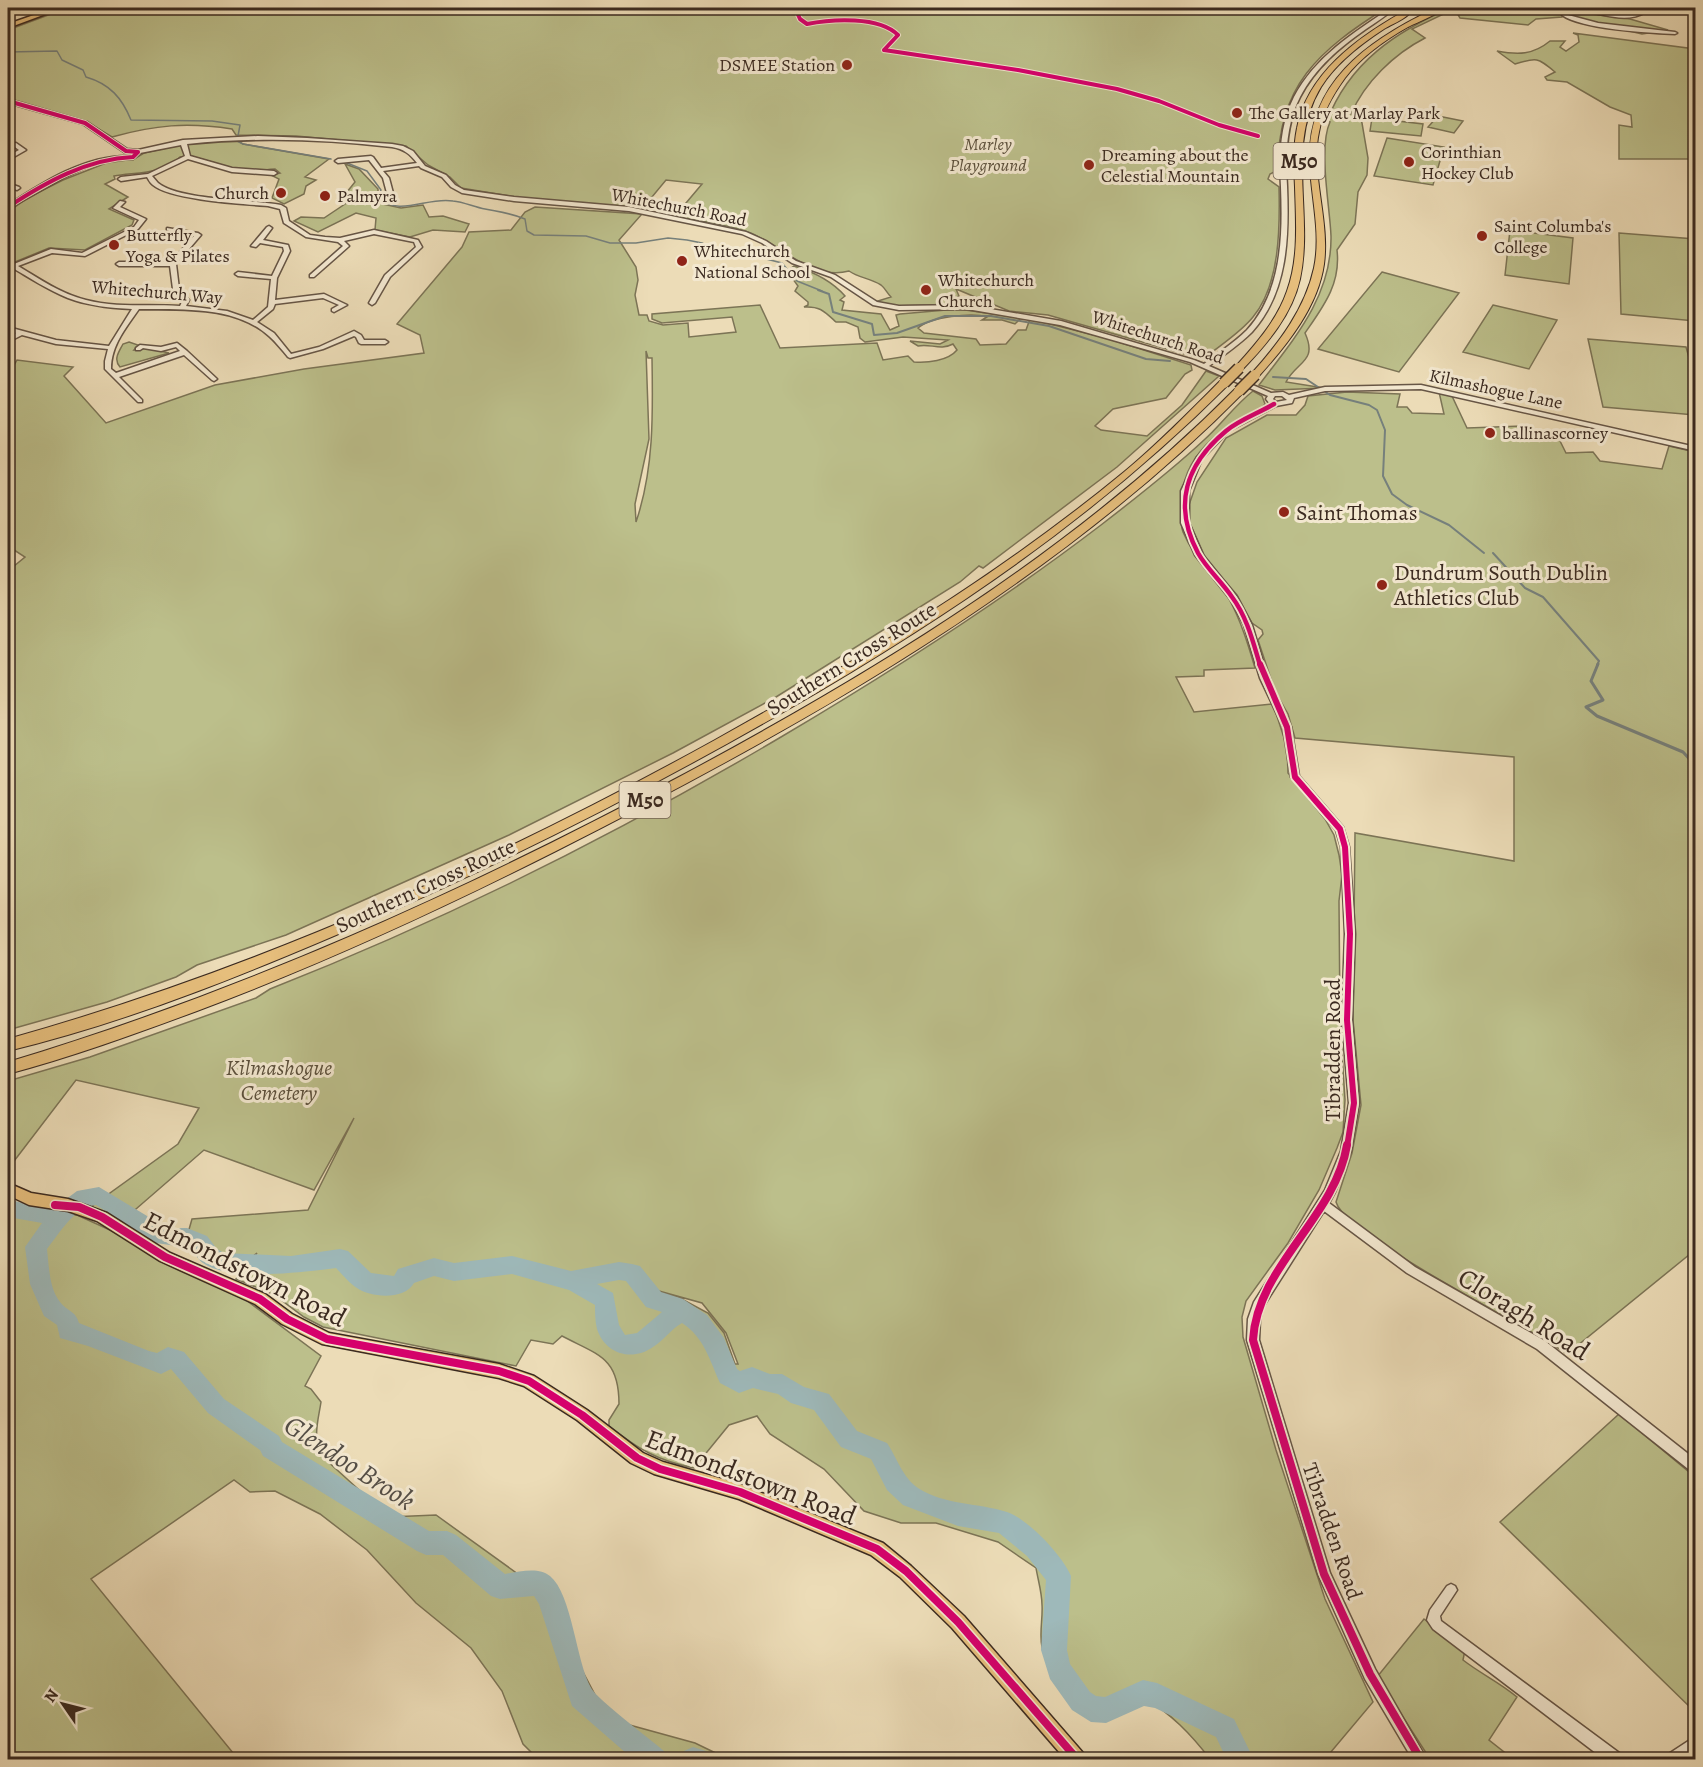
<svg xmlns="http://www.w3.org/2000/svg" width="1703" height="1767" viewBox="0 0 1703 1767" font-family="Alegreya,serif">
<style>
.green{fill:#bcbf8b;stroke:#7c7456;stroke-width:1.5;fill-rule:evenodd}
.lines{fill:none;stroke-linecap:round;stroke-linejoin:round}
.stream-far2{stroke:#76807c;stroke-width:1.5}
.stream-far1{stroke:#76807c;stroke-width:2}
.stream{stroke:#76807c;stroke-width:3}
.river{fill:#9eb9ba;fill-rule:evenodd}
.minor-casing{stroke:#675646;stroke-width:3}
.major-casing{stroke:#3b2a20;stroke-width:3}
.highway-casing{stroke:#3b2a20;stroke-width:2}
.minor{fill:#f3e8d0;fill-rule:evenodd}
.major{fill:#e6be7c;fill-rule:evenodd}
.highway{fill:#e6be7c;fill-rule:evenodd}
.highway-bridge-casing{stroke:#3b2a20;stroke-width:13;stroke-linecap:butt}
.highway-bridge{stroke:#e6be7c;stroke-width:10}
.cycleway-far3-casing{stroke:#f3e8d0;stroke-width:6}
.cycleway-far2-casing{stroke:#f3e8d0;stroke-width:8}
.cycleway-far1-casing{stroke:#f3e8d0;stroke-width:10}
.cycleway-casing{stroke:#f3e8d0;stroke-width:11}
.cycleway-far3{stroke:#d6006c;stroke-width:4}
.cycleway-far2{stroke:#d6006c;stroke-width:4.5}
.cycleway-far1{stroke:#d6006c;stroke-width:6}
.cycleway{stroke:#d6006c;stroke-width:8}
.poi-dot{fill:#8f2418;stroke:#f3e8d0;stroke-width:2}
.labels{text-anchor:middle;stroke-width:6;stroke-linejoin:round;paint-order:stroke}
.far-poi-label{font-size:18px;fill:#3b2a20;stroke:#f3e8d0;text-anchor:start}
.far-park-label{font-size:18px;font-style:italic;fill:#5b4f3b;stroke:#f3e8d0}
.far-street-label{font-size:18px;fill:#3b2a20;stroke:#f3e8d0}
.shield{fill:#f3e8d0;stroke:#726355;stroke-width:1.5}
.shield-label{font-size:21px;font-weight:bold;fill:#3b2a20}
.poi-label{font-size:22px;fill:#3b2a20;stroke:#f3e8d0;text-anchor:start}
.street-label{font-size:22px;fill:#3b2a20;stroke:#f3e8d0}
.park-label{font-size:22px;font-style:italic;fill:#5b4f3b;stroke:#f3e8d0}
.near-street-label{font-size:27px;fill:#3b2a20;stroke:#f3e8d0}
.near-water-label{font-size:28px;font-style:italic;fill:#544e46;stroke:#f3e8d0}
</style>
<rect width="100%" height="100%" fill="#ecdcb7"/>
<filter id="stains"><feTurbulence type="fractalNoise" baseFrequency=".00333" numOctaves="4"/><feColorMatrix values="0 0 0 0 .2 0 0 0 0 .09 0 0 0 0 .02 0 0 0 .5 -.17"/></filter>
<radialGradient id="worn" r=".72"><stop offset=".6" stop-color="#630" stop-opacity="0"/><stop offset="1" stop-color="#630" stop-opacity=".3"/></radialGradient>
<path class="green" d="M67 8H1386C1319 50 1277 86 1278 170L1270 174 1268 179 1279 187C1280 227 1280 285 1253 317 1241 332 1222 344 1207 356L1198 358 1048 315 1009 311 956 289 959 296 949 300 959 302 958 304 893 306 875 302 891 297C887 293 885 288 881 285 870 278 859 278 849 271 810 281 781 244 748 232 725 224 699 221 675 216L702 184 666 180 642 209 540 201 461 188 450 177 428 165 406 146 296 136 236 135 232 129C187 122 155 125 112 137L85 121 8 99V30Z
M1451 8H1456L1412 29 1425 38C1394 54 1365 82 1351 114L1360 117 1362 123 1368 158 1367 175 1358 192 1355 224 1337 250C1341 284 1323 307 1305 333 1318 362 1297 361 1286 382L1324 388 1275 390 1259 385C1293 340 1332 297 1331 236 1330 207 1318 148 1330 122L1327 121C1349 63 1396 31 1451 8Z
M1467 8H1570V10L1563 13 1562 17 1536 19 1528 25 1460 18 1457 13Z
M1576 12 1630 19 1668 30 1642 34 1568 17V14Z
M1573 33 1695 49V159H1619V125L1632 127 1631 115 1610 107 1567 82 1547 80 1545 77 1555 72C1538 58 1537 57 1515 64L1497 51C1518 55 1533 55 1550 41H1565L1560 47 1566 51 1579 42 1578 35Z
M1438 116 1463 121 1454 133 1428 127Z
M1372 118 1423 124 1421 136 1370 131Z
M234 138 243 144 329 159 305 177 316 180 306 186 304 194 284 204 272 198 279 179 271 175 280 173 275 169C267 169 260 172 251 172 226 170 205 155 180 157 164 175 134 172 114 176L115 179 105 184 128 197 109 209 134 220 132 225 85 250 49 248 15 262 8 258V212L29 197 63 180 106 163 134 159 144 153 176 146Z
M1387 138 1444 147 1433 185 1374 176Z
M345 164 359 169 378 189V195L383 204 401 208 423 205 429 217 443 216 469 224 465 232 433 230 410 237 375 230 376 218 356 213 318 232 294 221 301 217 324 218 354 198 347 192 355 182Z
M535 207 642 214 619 240 636 267 638 280 635 295 639 315H647L649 321 663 325 688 323 689 337 736 332 732 317 662 323 652 319V314L760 305 780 348 877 343 883 360 908 356 914 362C927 363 948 361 957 350L953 344C940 351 930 343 918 346L910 341 940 344 948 340 903 337 865 342 860 338 858 327 846 322H836C824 311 820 306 804 307L808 305V302L795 291 798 286 787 271 794 266C814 272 831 280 845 296L840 300 844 302 842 310 881 314 890 330 899 326 896 315 900 314 958 309 1021 318 1015 324 1002 320H982L987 317C972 312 930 317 918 328L924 333 976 339 980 345 1006 344 1018 330H1026L1030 319 1106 338 1191 365 1192 370 1185 374 1166 398 1113 409 1095 426 1101 430 1147 436 1182 405 1206 371 1219 376 1117 467 983 568 979 566 960 582 776 697 673 753 509 835 286 935 197 965 176 977 107 1002 8 1030V621L13 618 8 571 25 557 8 546V376L17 360 73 367 64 376 106 423 215 385 304 369 424 353 420 335 397 324 462 247 469 232 511 230 525 212ZM646 351 648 358H652C653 414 654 469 636 522L635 504 649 439Z
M1510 230 1573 238 1569 284 1505 275Z
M1619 233 1695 239V321L1621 314Z
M1382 272 1459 293 1399 372 1318 349Z
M1493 305 1557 320 1529 369 1463 352Z
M1588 339 1686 347 1695 379V415L1603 407Z
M129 342 138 345 134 350 147 348 169 353 120 367C113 359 119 352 123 344Z
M1253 391 1262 396 1265 404 1260 410C1219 429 1182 454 1181 505 1181 513 1180 523 1183 532 1194 559 1216 576 1229 599 1241 621 1248 644 1255 668L1204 670V676L1176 677 1194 712 1273 704 1287 747 1288 773 1325 819 1334 835 1339 855 1342 875 1339 901 1340 1021 1345 1100 1343 1132 1337 1148 1319 1190 1288 1243 1246 1301 1242 1317 1243 1337 1276 1450 1325 1599 1373 1702 1325 1759H1210C1190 1733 1172 1715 1144 1697 1128 1701 1120 1715 1103 1717 1080 1719 1046 1667 1042 1647 1039 1634 1043 1618 1042 1605 1042 1593 1038 1580 1036 1568L998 1542 936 1523H901L864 1511 824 1469 770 1434 757 1416 729 1425 694 1468C656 1460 640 1450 609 1426V1420L619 1404C619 1357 598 1355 562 1336L553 1344 531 1340 516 1366 323 1327 304 1317 273 1294 236 1279 257 1253 251 1258C243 1258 233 1261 225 1259 211 1255 201 1240 188 1233L192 1219 308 1210 354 1118 314 1190 204 1150 121 1222 111 1219 92 1206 178 1144 199 1108 76 1080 8 1169V1081L90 1057 256 998 270 989C448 919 617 834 781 737 891 672 999 603 1101 525 1136 498 1172 470 1204 440 1221 425 1235 405 1253 391ZM629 1268 659 1291 702 1303 726 1333 738 1364H735L724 1333 708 1313 678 1297 657 1292Z
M1347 392 1400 394 1397 407H1407L1412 413 1444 414 1439 392 1451 394 1467 428 1522 426 1526 434 1556 433 1566 453 1593 452 1600 461 1662 469 1669 446 1695 452V1250L1567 1354C1529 1326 1346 1237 1336 1202L1352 1153 1361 1105 1353 1020 1355 833 1514 861V757L1295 738 1288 714 1275 691 1258 640 1263 634 1262 630 1252 623 1237 595 1206 559 1189 521V505L1197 482 1226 438 1267 415H1296L1305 405 1308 396Z
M8 1201 30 1212 77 1215 110 1230 238 1294 321 1356 305 1386 311 1389 321 1402C318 1422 311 1441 325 1459L389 1517 436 1515 518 1574 540 1579 555 1588 582 1670 601 1706 626 1724 695 1743 728 1759H538L523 1744 502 1691 471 1648 416 1603 367 1550 320 1514 275 1491 250 1492 234 1480 91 1579 238 1759 8 1760Z
M1619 1414 1695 1477V1712L1500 1522Z
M1424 1619 1465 1650 1463 1660C1481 1674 1499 1682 1517 1697L1489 1740 1513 1759H1430L1377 1677Z"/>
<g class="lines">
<path class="stream-far2" d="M8 52 57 51 62 60 83 70 86 77C110 84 122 98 131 120L212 121 240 125 238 136
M235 140 243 144 331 159
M342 161 367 171 381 190 378 197C399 218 428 196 453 201 464 202 474 207 485 209 500 212 511 213 525 219L527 231 534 235 586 236 610 243H636L668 238 687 240 702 243 717 251 739 252 782 263 797 281 822 291"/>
<path class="stream-far1" d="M818 290 829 294 833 312 872 324 874 335 897 333 945 316H991L1049 326 1146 359 1170 361
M1273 377 1306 379 1330 395 1369 405 1377 410 1385 430 1383 476 1392 494 1407 505 1449 525 1484 553
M1493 553 1525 588 1543 597 1599 661 1597 665"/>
<path class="stream" d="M1598 664 1591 681 1603 700 1586 707 1597 716 1683 752 1696 766"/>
<path class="river" d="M99 1187 167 1228H187L207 1236 217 1249 224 1253 291 1256 340 1249 348 1251 371 1273 394 1276 398 1269 434 1258 454 1263 512 1256 571 1271 619 1262 632 1264 640 1266 661 1292 683 1299 707 1315 724 1338 737 1369 740 1371 752 1367 770 1374H782L804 1387 829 1394 857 1431 887 1443C897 1458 903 1478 918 1488 944 1505 979 1503 1007 1512 1029 1520 1062 1555 1071 1576L1067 1650 1070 1664 1090 1692 1096 1696 1105 1697 1143 1680 1157 1683 1234 1719 1254 1760H1227L1216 1737 1155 1708 1144 1706 1106 1723 1091 1722 1072 1710 1050 1679 1041 1650 1046 1580 1027 1556 999 1533 958 1526 903 1505 887 1490 871 1459 841 1447 814 1410 791 1403 778 1394 753 1388 739 1393 720 1383C710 1361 704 1337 682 1323 671 1329 664 1340 653 1347 632 1362 605 1354 597 1329 595 1321 595 1313 595 1305L569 1290 512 1274 454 1281 434 1276 414 1283C405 1300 371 1298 357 1288 349 1283 342 1274 336 1268 304 1272 229 1282 203 1263 198 1260 195 1253 191 1248L156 1243 96 1205C75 1206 59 1234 47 1249 49 1266 49 1288 60 1302 67 1311 76 1311 79 1323L149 1351 157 1353 168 1347 184 1352 224 1399 279 1436 282 1442 429 1531H447L456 1535 505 1574C517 1572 539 1566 550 1576 572 1594 576 1661 591 1688 598 1700 650 1739 664 1751L668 1760H634L572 1706 539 1604 534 1596 500 1599 491 1596 443 1555H426L417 1551 263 1456 260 1450 208 1413 171 1369 161 1374 88 1346 60 1338 57 1325 44 1316 30 1284 25 1247 42 1223 8 1217V1199L29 1205 57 1206 77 1191ZM619 1280 626 1281 646 1307 662 1312 637 1333 625 1335 619 1325 613 1293 597 1284Z
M693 1747 706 1751 710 1760H680L684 1751Z"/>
<g class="minor-casing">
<path id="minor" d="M1391 8H1395C1386 16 1376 22 1366 29 1340 47 1315 68 1300 97 1286 124 1285 156 1287 186 1289 236 1288 292 1252 332 1239 345 1224 355 1209 366L1271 393 1283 392 1289 395 1325 387 1421 385 1696 447V451L1421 389 1325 391 1294 398 1292 403 1276 406 1229 431 1202 459 1189 491V523L1203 555 1237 597 1252 625 1268 678 1291 727 1299 776 1343 827 1349 847 1355 934 1352 1020 1359 1103 1351 1151 1335 1192 1329 1203 1415 1267 1545 1341 1696 1460V1473L1692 1472 1537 1349 1407 1273 1324 1211 1263 1307 1260 1319 1259 1340 1330 1573 1375 1669 1427 1760H1413L1365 1679 1318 1574 1247 1340 1248 1319 1254 1302 1325 1190 1341 1151 1349 1103 1342 1020 1345 934 1341 847 1336 830 1291 777 1283 727 1260 678 1244 625 1231 600 1195 555 1181 523V491L1197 457 1225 429 1270 404 1266 399 1268 396 1190 362 1060 325 967 309 899 310 873 305 831 277 792 263 762 243 742 234 629 211 514 201 462 193 451 187 442 177 421 168 419 166 383 171 389 178 393 193 387 199 384 197 387 193 383 178 369 160 338 163 335 161 338 159 371 156 373 157 381 168 417 163C410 154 404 149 392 147 324 139 255 137 187 144L190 156 232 168 274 171 277 173 274 175 232 172 188 159 152 176C154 178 156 181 158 183 181 201 251 199 281 205L286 208 289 221 310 235 325 237 340 238 374 230 418 240 422 247 421 248 390 277 375 303 372 305 369 303 385 275 416 247 414 242 374 234 344 241 349 246 348 247 314 277H310V275L343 246 338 242 306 237 284 223 280 209 268 206C243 204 170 200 153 185 150 183 149 180 147 177L121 181 118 179 121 177 148 174 185 156 181 145 140 153 133 159H119L94 164 63 178 8 209V205C43 182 87 154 131 156L134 153 124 152 83 124 8 103V99L87 122 127 149 138 150 183 140 258 136 307 138 392 144 403 146 413 151 425 166 446 175 455 185 464 190 514 197 629 207 746 232 766 241 796 261 835 275 877 302 899 306 967 305 1061 321 1194 360 1204 364C1218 353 1234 343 1247 330 1282 292 1283 235 1281 187 1279 156 1280 125 1294 97 1315 57 1354 32 1391 8ZM1275 396H1282L1287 400 1276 402 1273 399Z
M1627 8H1633L1646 12C1619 28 1591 4 1568 15L1598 23 1675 32 1677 33 1675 34C1649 33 1581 29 1562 15 1585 0 1614 23 1639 12Z
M12 143H16L26 150 12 158 11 164 8 166V156L19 150 12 145Z
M8 183 19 187 20 188 17 190 8 187Z
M120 201 125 202 120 207 146 219 138 229 85 256 52 253 18 266C40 279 61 294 86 300 116 308 149 304 180 306L183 300 173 289 170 266H119L116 264 119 262H171L194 236 167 230V228L198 233 201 235 189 249 200 251V253L187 252 176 264 179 289 189 300 186 306 227 311 253 320 268 307 271 279 238 276 235 274 238 272 272 276 284 251 283 247 260 243 256 247 251 246 267 227 269 226 272 228 263 240 288 245 290 251 277 278 275 300 324 294 347 305 334 312 332 311V309L339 305 323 298 275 304 273 309 257 322 274 333 291 354 319 347 354 331 361 335 364 340H385L388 342 385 344H361L359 343 356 337 354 336 323 349 290 358 288 357C282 350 276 342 269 336 234 305 182 310 139 309 126 328 111 345 111 369L116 373 180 351 176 347 161 351 143 348 140 350H136V348L140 345 161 347 177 343 187 351 217 379 214 381 212 380 184 355 119 377 142 400V402H138L105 369V361L108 349 56 344 22 335 8 342V338L16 333 8 331V327L56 340 109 346 132 309C111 308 89 306 68 298 48 290 30 278 11 267L8 265V261L14 264 51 249 82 253 134 227 139 220 113 208Z
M8 296 11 299 8 301Z
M1451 1584 1455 1586 1457 1590 1440 1616 1441 1621 1622 1755 1623 1760H1605L1433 1629 1427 1620 1430 1610 1447 1586Z
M1696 1736V1750L1684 1760H1666L1667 1755Z"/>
</g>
<g class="major-casing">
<path id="major" d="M54 8H62L8 28V24Z
M8 1183 31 1193 68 1199 107 1213 170 1253 265 1294 292 1314 329 1333 499 1364 534 1376 587 1410 643 1453 663 1462 740 1484 883 1543 911 1566 964 1616 1084 1754 1087 1760H1066L952 1628 900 1577 871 1555 739 1499 654 1474 631 1463 577 1420 524 1386 499 1378 322 1344 282 1324 255 1304 160 1261 97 1221 68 1211 29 1205 8 1195Z"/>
</g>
<g class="highway-casing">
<path id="highway" d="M1436 8H1445C1434 16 1420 21 1408 27 1385 40 1361 57 1345 78 1334 93 1322 114 1319 132 1310 173 1330 220 1324 264 1318 307 1287 345 1258 377H1252V373C1279 343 1305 309 1314 268 1321 235 1312 201 1310 168 1304 84 1368 40 1436 8Z
M1401 13 1408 15C1401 21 1392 24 1384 29 1361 44 1336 63 1321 87 1285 146 1314 215 1300 279 1292 315 1267 344 1242 370H1236V366C1256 344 1277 320 1287 291 1299 258 1296 222 1295 187 1294 167 1293 147 1297 128 1307 74 1357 38 1401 13Z
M1224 380 1229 383 1228 385C1095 518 949 616 787 710 656 785 522 854 385 914 263 967 137 1020 8 1051V1039C254 970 491 864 715 740 857 661 998 576 1124 472 1158 444 1189 412 1220 381Z
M1239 388 1244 391 1243 393C1053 586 796 730 556 851 439 910 320 965 197 1011 135 1034 72 1057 8 1074V1062C241 992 463 892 679 777 877 671 1076 550 1235 389Z"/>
</g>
<use href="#minor" class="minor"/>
<use href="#major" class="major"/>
<use href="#highway" class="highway"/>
<g class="highway-bridge-casing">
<path id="highway-bridge" d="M1224 383 1239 368
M1239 391 1255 375"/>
</g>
<use href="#highway-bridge" class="highway-bridge"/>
<g class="cycleway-far3-casing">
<path id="cycleway-far3" d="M795 8 800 19 807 24C832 19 879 16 898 35L884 50
M884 50 1018 70 1117 89 1159 101 1219 125 1258 136
M8 101 85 123 126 151 138 152 133 157C87 159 46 182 8 207"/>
</g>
<g class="cycleway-far2-casing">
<path id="cycleway-far2" d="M1260 665C1253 642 1247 617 1232 597 1222 582 1207 569 1198 553 1173 506 1185 465 1226 431 1239 420 1259 413 1274 404"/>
</g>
<g class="cycleway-far1-casing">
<path id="cycleway-far1" d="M1260 664 1287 727 1295 777 1340 829 1345 847 1350 934 1347 1020 1354 1103 1347 1147"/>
</g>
<g class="cycleway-casing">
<path id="cycleway" d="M1347 1145C1335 1218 1257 1266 1253 1340L1324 1574 1370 1674 1421 1760
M55 1205 79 1207 102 1217 165 1257 260 1299 287 1319 327 1339 499 1371 529 1381 582 1415 637 1458 660 1469 740 1492 877 1549 906 1571 958 1622 1078 1760"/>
</g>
<use href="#cycleway-far3" class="cycleway-far3"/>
<use href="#cycleway-far2" class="cycleway-far2"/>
<use href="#cycleway-far1" class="cycleway-far1"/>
<use href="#cycleway" class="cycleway"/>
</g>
<g class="poi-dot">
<circle cx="847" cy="65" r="6"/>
<circle cx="1237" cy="113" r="6"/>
<circle cx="1409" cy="162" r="6"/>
<circle cx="1089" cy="165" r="6"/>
<circle cx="281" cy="193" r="6"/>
<circle cx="325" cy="196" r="6"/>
<circle cx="1482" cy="236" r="6"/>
<circle cx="114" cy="245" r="6"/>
<circle cx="682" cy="261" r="6"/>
<circle cx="926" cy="290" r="6"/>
<circle cx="1490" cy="433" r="6"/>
<circle cx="1284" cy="512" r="6"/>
<circle cx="1382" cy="585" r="6"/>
</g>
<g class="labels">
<g class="far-poi-label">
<text x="835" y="71" text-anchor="end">DSMEE Station</text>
<text x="1249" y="119">The Gallery at Marlay Park</text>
<text x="1421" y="158">Corinthian<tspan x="1421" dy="21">Hockey Club</tspan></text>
<text x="1101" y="161">Dreaming about the<tspan x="1101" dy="21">Celestial Mountain</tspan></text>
<text x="269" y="199" text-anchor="end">Church</text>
<text x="337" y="202">Palmyra</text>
<text x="1494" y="232">Saint Columba's<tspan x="1494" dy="21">College</tspan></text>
<text x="126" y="241">Butterfly<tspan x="126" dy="21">Yoga &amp; Pilates</tspan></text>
<text x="694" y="257">Whitechurch<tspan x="694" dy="21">National School</tspan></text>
<text x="938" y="286">Whitechurch<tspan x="938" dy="21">Church</tspan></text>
<text x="1502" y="439">ballinascorney</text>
</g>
<g class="far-park-label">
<text x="988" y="150">Marley<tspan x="988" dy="21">Playground</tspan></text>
</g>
<g class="far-street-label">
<text transform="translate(679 207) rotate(11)" y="6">Whitechurch Road</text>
<text transform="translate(157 292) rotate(5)" y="6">Whitechurch Way</text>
<text transform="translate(1158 337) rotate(18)" y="6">Whitechurch Road</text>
<text transform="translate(1496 389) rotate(12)" y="6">Kilmashogue Lane</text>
</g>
<g class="shield">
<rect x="1273.5" y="143" width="51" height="36" rx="4.5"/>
<rect x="619.5" y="782" width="51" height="36" rx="4.5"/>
</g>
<g class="shield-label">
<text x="1299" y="168">M50</text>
<text x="645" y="807">M50</text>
</g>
<g class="poi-label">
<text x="1296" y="520">Saint Thomas</text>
<text x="1394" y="580">Dundrum South Dublin<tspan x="1394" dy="25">Athletics Club</tspan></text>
</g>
<g class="street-label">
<text transform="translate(851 658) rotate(-32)" y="8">Southern Cross Route</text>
<text transform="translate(425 885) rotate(-25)" y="8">Southern Cross Route</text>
<text transform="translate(1332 1050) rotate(-90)" y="8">Tibradden Road</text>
<text transform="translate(1333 1531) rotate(71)" y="8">Tibradden Road</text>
</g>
<g class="park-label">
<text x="279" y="1075">Kilmashogue<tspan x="279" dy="25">Cemetery</tspan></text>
</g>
<g class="near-street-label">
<text transform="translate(245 1269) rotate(27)" y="9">Edmondstown Road</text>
<text transform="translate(1524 1314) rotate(32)" y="9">Cloragh Road</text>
<text transform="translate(751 1477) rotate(21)" y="9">Edmondstown Road</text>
</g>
<g class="near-water-label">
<text transform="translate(350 1462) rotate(33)" y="10">Glendoo Brook</text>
</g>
</g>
<rect width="1703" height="1767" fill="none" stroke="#ecdcb7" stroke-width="30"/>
<rect x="9" y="9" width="1685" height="1749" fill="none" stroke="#3b2a20" stroke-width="3"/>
<rect x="15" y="15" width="1673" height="1737" fill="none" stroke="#3b2a20" stroke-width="1.5"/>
<g transform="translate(63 1704) rotate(305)" stroke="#f3e8d0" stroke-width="4.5" paint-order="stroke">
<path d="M0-4.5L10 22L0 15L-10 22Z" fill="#3b2a20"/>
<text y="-9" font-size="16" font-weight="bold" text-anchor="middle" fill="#3b2a20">N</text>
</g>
<rect width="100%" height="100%" filter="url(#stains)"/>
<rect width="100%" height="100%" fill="url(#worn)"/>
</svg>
